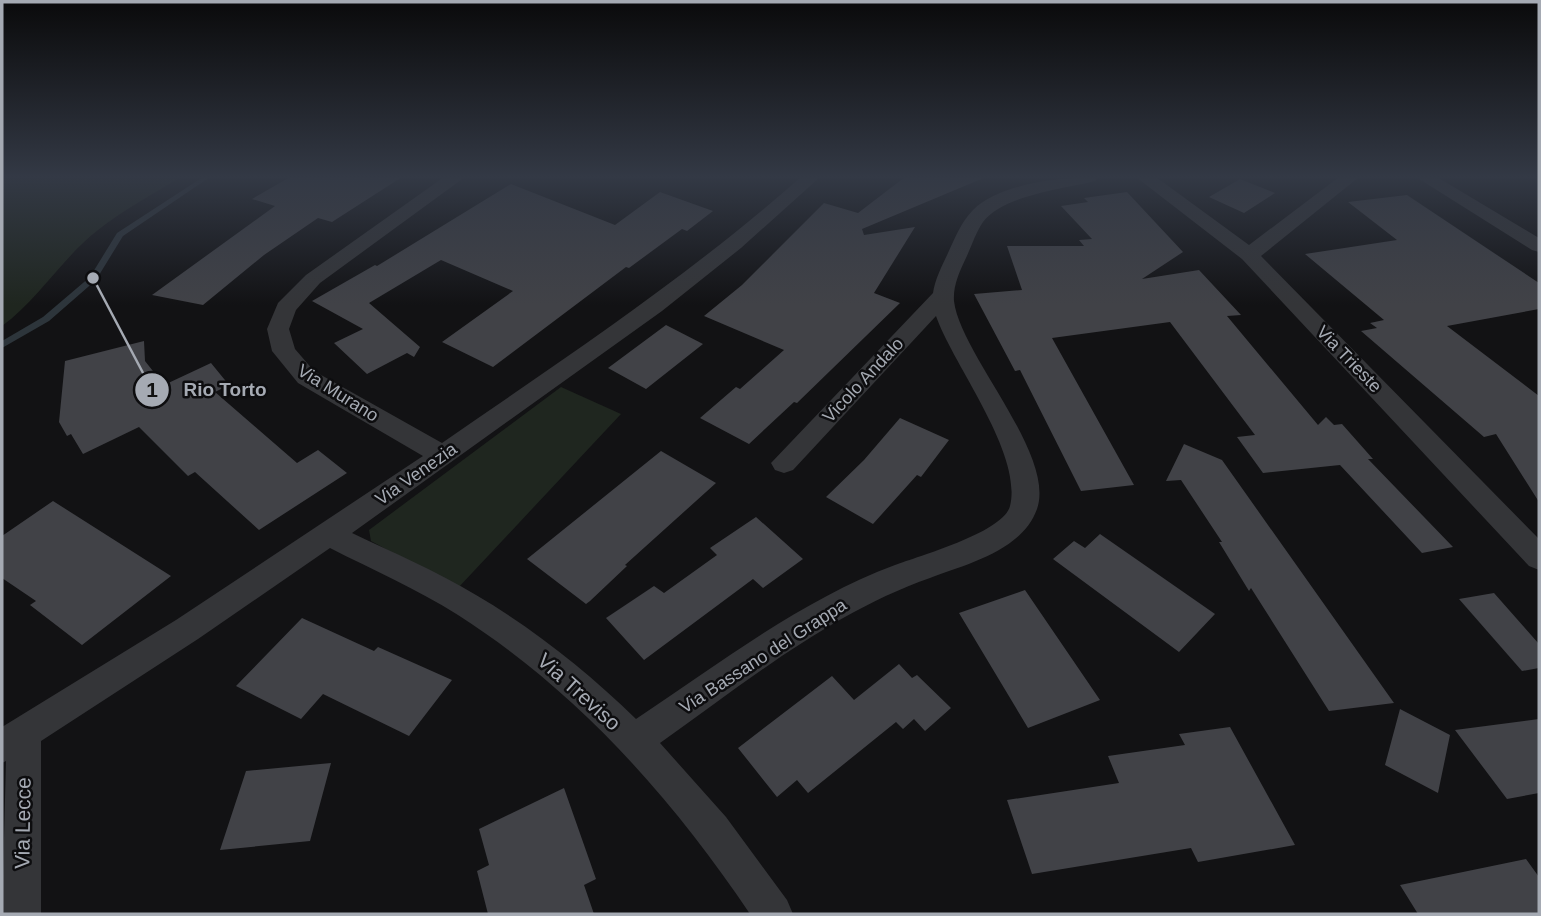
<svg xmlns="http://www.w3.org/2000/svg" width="1541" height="916" viewBox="0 0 1541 916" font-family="Helvetica,sans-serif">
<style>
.green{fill:#1f261f}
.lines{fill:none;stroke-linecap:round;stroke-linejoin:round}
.stream{fill:#2d353b;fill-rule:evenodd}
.building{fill:#414247}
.street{fill:#343538;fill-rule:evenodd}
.labels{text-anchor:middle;stroke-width:5;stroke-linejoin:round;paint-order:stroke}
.street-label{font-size:18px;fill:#a5aab3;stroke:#0d0d0f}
.near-street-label{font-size:21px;fill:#a5aab3;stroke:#0d0d0f}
.leader{fill:none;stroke:#a5aab3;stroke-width:2.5}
.callout-dot{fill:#a5aab3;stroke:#0d0d0f;stroke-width:2.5}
.mark-label{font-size:21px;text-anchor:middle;font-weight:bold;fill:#111}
.callout-label{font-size:19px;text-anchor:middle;font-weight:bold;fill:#a5aab3;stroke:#0d0d0f;stroke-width:5;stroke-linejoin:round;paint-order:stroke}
</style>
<rect width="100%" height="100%" fill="#121214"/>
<path class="green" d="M2 177H181C153 194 123 210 98 230 62 258 38 300 2 326Z
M561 387 621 414 458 588 371 541 369 530Z"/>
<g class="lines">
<path class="stream" d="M203 177H210L123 236 96 280 49 321 2 348V341L43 317 90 277 117 233Z"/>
</g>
<path class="building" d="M290 177H402L332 222 318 218 264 255 203 305 152 295 275 206 252 199Z
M905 177H986L862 229 864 235 915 227 874 293 900 303 797 403 794 402 749 444 700 418 736 387 740 389 784 350 704 316 742 285 824 203 858 213Z
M1240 179 1275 193 1244 213 1209 197Z
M511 184 615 225 660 192 713 211 687 231 682 229 629 268 626 267 493 367 442 342 513 291 441 260 369 303 420 347 414 357 407 353 367 374 334 343 363 329 312 301 375 265 377 266Z
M1127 192 1183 252 1142 279 1199 270 1241 315 1227 316 1318 425 1326 417 1334 425 1342 424 1373 459H1368L1453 547 1422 553 1340 465 1263 473 1237 437 1255 435 1170 322 1052 338 1134 485 1081 491 1020 370 1015 371 974 294 1022 290 1007 246H1084L1079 240 1092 239 1061 206 1088 202 1084 198Z
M1407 195 1539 283V309L1447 326 1539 396V502L1496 434 1484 437 1361 331 1377 328 1370 323 1384 320 1305 254 1397 240 1348 202Z
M666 325 703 344 646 389 608 368Z
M144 341 145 361 164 385 211 363 229 385 215 392 297 463 318 450 347 473 259 530 195 472 188 476 139 427 83 454 71 434 67 436 59 422 65 361Z
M900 418 949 440 921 477 917 475 873 524 826 497 864 460Z
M1184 444 1222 460 1394 703 1329 711 1251 588 1249 591 1219 542H1222L1181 480 1166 481Z
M661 451 716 483 625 565 627 566 590 601 586 604 527 559Z
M53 501 171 576 82 645 30 605 36 601 2 578V536Z
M756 517 803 559 763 588 753 579 644 660 606 618 654 586 664 593 717 555 710 548Z
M1100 534 1215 614 1179 652 1053 559 1074 541 1085 548Z
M1025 590 1100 700 1028 728 959 613Z
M1494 593 1539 644V668L1522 671 1459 599Z
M302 618 374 651 378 647 452 680 409 736 323 694 301 719 236 686Z
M899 664 912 678 917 675 951 708 925 731 914 719 903 729 896 722 808 793 797 780 777 797 738 748 832 676 854 700Z
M1400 709 1450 735 1438 793 1385 765Z
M1539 719V793L1507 799 1455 730Z
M1230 727 1295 845 1198 862 1191 848 1032 874 1007 800 1119 783 1108 756 1185 745 1179 734Z
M331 763 310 841 220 850 246 771Z
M564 788 596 879 584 885 594 914H488L477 871 489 865 479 829Z
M1526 859 1539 877V914H1418L1400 885Z"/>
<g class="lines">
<path class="street" d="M444 177H465L320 283 296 310 289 329 295 349 314 371 442 443C565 358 689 276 801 177H820L741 248 662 311 352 533C394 553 436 571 476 595 534 629 588 672 636 719 719 664 801 600 895 565 919 556 1004 532 1010 506 1023 453 953 365 936 316L793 470 784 473 775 470 771 463 933 293C935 279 942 266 948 253 955 238 961 222 973 210 1000 183 1062 177 1098 177L1095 181C1064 189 1003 195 983 222 975 234 971 248 965 260 959 273 953 286 954 301 960 354 1056 454 1037 509 1022 551 967 564 930 578 830 613 745 683 660 743L726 817 787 900 793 914H750C672 798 577 691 458 615 417 589 373 570 330 548L198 639 41 741V914H2L6 761 2 763V727L176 620 423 456 298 383 272 351 267 329 278 303 306 275Z
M1136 177H1156L1249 245 1339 177H1359L1261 256 1539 539V570L1529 566 1242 259Z
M1416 177H1437L1539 238V252L1532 250Z"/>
</g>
<linearGradient id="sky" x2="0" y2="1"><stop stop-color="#0a0a0b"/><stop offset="0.58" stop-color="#333945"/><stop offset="1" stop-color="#333945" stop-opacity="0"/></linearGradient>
<rect width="1541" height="305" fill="url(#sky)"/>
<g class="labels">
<g class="street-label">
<text transform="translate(1349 359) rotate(46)" y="6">Via Trieste</text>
<text transform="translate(863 380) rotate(-47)" y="6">Vicolo Andalo</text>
<text transform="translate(338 393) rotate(32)" y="6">Via Murano</text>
<text transform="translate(416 474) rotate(-35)" y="6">Via Venezia</text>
<text transform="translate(763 656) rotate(-33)" y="6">Via Bassano del Grappa</text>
</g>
<g class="near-street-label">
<text transform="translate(579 692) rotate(42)" y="7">Via Treviso</text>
<text transform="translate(23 823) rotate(-89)" y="7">Via Lecce</text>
</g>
</g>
<path class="leader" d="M93 278L152 390"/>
<g class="callout-dot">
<circle cx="93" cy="278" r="7"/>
<circle cx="152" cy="390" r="18"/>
</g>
<g class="mark-label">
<text x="152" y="397">1</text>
</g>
<g class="callout-label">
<text x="225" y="396">Rio Torto</text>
</g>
<rect width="1541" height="916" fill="none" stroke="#a5aab3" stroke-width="7"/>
</svg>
